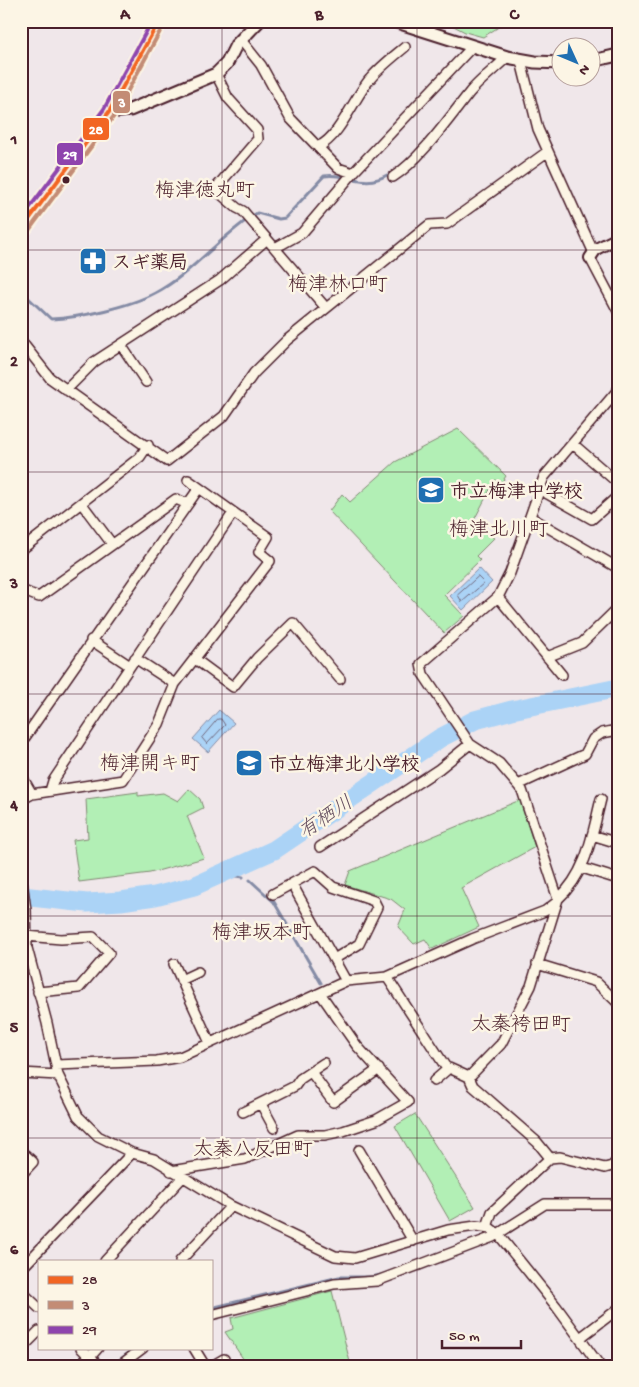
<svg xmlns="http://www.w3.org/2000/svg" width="639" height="1387" viewBox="0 0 639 1387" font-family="'Gochi Hand','Klee One',sans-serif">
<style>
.green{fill:#b2efb5;stroke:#7e8770}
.water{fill:#abd3f6;stroke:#848ba5}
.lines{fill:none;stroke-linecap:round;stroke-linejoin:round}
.shore{stroke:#71677c;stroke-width:1}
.stream{stroke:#848ba5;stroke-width:3}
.river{stroke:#abd3f6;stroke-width:19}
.minor-casing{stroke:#4a1f2b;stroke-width:12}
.tertiary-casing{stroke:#4a1f2b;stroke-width:14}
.secondary-casing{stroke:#4a1f2b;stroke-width:15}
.primary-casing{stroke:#4a1f2b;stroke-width:18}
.minor{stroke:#fcf5e5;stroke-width:9}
.tertiary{stroke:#fcf5e5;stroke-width:10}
.secondary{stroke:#fcf5e5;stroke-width:11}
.primary{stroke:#fedbac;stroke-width:14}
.bus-1-casing{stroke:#fcf5e5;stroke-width:8}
.bus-2-casing{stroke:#fcf5e5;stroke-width:8}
.bus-3-casing{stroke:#fcf5e5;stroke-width:8}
.bus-1{stroke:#f26522;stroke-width:4}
.bus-2{stroke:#c38c75;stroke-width:4}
.bus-3{stroke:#8e44ad;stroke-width:4}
.grid{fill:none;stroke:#4a1f2b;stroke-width:1;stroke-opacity:0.55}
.bus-dot{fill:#4a1f2b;stroke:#fcf5e5;stroke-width:2}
.labels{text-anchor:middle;stroke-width:5;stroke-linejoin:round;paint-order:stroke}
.poi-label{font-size:19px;font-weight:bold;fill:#4a1f2b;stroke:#fcf5e5;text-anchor:start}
.neighbourhood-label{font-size:20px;fill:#4a1f2b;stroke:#fcf5e5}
.water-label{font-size:20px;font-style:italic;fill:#624c5e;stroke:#fcf5e5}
.line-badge{stroke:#fcf5e5;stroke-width:2}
.badge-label{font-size:14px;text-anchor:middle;font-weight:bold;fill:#fff}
.neatline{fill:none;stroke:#4a1f2b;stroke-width:2}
.grid-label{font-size:16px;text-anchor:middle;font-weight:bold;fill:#4a1f2b}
</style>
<rect width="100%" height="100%" fill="#f0e7ea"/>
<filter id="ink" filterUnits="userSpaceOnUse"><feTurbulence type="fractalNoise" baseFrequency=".02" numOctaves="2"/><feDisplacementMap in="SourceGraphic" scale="10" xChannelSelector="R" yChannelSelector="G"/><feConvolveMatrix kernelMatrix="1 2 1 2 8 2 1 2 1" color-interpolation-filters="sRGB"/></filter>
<g filter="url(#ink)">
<path class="green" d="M452 21H508L483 37 465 32 450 24Z
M458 429 506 476 502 482 495 480 472 524 494 538 476 556 480 560 444 595 464 616 444 633 329 511 342 494 350 502 395 462Z
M189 789 200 799 203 808 187 816 204 858 150 873 79 882 73 840 88 838 86 799 138 792V796L163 793 178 801Z
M520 800 535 847 461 888 479 927 432 949 425 939 414 944 398 927 405 910 391 899 345 885 350 871Z
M415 1114 475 1207 450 1221 395 1126Z
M332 1291 351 1366H248L225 1332 233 1329 231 1318Z"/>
<path class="water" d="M479 568 492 582 463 610 450 596Z
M219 710 234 723 208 752 193 739Z"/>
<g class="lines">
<path class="shore" d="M478 577 484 583 462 602 458 595Z
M218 719H221L225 725 207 744 202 738Z"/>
<path class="stream" d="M21 291 51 319C79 318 131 306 155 293 192 274 221 235 257 213L279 219 285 218 324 176C348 172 363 189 387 175
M224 874 243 877
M250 880 274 902 321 983
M211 1308 339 1277H371L381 1275
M112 1366 135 1348"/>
<path class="river" d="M21 896 87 903 121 901 155 896 194 886 274 850 440 738 475 720 512 710 618 688"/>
<g class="minor-casing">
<path id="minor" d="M241 40 261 65 290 118 338 168 353 173
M521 61 538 129 593 251
M216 74 228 98 257 130 258 139 215 189 237 208 243 211 326 308
M319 146C339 138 355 96 370 79 380 67 393 57 405 47
M393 177C420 160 450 117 470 92 481 79 495 69 507 57
M275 248 302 233 353 173 472 47
M590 258 618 311
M21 341 50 378 167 461 224 416 254 373 287 340 429 225 447 224 547 152
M121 345 146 382
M66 390 94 362 220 280 267 239
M573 444 618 483
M539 489 592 519 618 496
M82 504 112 544
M530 517 618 568
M21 550 140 457 148 445
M21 590 39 597 176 499 188 504
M498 597 562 675
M91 640 130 666
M547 657 582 643 618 608
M135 658 175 684
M195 659 233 687 257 658 293 623 340 679
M21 743 199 488
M21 775 32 794
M518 785 585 754 593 739 602 733 618 730
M50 791 53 781 233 513
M21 800 32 794 123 780 159 724 175 684 270 561 259 552 268 537 188 480
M592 835 618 843
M320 847 439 769 470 744
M582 868 618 879
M21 875 26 910 27 948 47 1023 58 1075 78 1116 98 1136 132 1153 154 1159 231 1206 335 1256 355 1258 448 1230 476 1226 490 1228 498 1234 556 1306 600 1366
M292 884 346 981
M273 894 315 871 333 887 374 901 377 907 359 944 334 959
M558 899 522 790 499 763 470 744 423 674 421 664 498 597 510 573 544 477 618 390
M26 936 61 939 93 937 109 953 79 988 38 992
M174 964 210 1043
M537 964 596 982 618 1003
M387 977 447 1069
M181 980 198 972
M56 1065 157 1061 180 1057 346 981 387 977 472 939 545 911 557 902
M311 1072 333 1102 379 1069
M21 1073 58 1075
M434 1081 449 1068 469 1077
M261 1104 274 1128
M243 1112 295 1086 300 1079 324 1063
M359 1150 413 1241
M21 1151 33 1162 21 1175
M550 1158 537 1142 473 1086 469 1077 501 1044 531 986 558 899C587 873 592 835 601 799
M171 1171 245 1159 298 1135H325L343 1131 376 1120 408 1102 357 1046 320 993
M487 1227 492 1212 550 1158 560 1157 605 1168 612 1166 618 1160
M105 1261 182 1178
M180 1261 231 1206
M21 1269 132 1153
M21 1291 39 1308
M211 1315 334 1284 377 1281 493 1237 545 1204H618
M580 1338 618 1309
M81 1348 99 1366
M194 1348 205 1366
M21 1349 39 1331
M90 1357 98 1348
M119 1366 143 1348
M212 1366 224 1359"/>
</g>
<g class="tertiary-casing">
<path id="tertiary" d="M590 258 596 249 618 238"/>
</g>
<g class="secondary-casing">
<path id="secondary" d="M394 21 507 57 535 62 562 63
M592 61 618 55
M109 112 130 110 216 74 227 63 236 45 259 21"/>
</g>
<g class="primary-casing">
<path id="primary" d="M21 230 109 112 159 21"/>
</g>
<use href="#minor" class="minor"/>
<use href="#tertiary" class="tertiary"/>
<use href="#secondary" class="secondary"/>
<use href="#primary" class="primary"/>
<g class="bus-1-casing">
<path id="bus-1" d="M21 230 109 112 159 21"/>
</g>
<g class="bus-2-casing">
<path id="bus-2" d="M26 234 114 116 164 24"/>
</g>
<g class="bus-3-casing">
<path id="bus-3" d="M21 219 104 109 152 21"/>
</g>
<use href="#bus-1" class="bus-1"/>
<use href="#bus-2" class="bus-2"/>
<use href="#bus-3" class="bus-3"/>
</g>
</g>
<path class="grid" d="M222 21V1366M417 21V1366M21 250H618M21 472H618M21 694H618M21 916H618M21 1138H618"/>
<defs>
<g id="pharmacy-square" transform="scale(1.4375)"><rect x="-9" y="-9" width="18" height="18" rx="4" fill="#1f6fb2" stroke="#fcf5e5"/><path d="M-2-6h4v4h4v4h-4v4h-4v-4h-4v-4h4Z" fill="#fff"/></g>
<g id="school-square" transform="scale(1.4375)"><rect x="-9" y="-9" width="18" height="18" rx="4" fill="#1f6fb2" stroke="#fcf5e5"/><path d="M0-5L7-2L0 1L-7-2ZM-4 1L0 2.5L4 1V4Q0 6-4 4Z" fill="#fff"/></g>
</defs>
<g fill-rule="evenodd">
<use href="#pharmacy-square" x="93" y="261"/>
<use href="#school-square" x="431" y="490"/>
<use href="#school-square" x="249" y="763"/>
</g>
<circle class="bus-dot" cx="66" cy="180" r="4.5"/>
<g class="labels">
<g class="poi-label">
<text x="112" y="268">スギ薬局</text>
<text x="450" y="497">市立梅津中学校</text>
<text x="268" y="770">市立梅津北小学校</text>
</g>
<g class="neighbourhood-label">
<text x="205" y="196">梅津徳丸町</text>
<text x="338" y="290">梅津林口町</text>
<text x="499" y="535">梅津北川町</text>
<text x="150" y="769">梅津開キ町</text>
<text x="262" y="938">梅津坂本町</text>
<text x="521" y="1030">太秦袴田町</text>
<text x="253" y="1155">太秦八反田町</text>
</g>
<g class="water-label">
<text transform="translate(325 816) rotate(-34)" y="7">有栖川</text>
</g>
</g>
<g class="line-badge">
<rect x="112" y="90" width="19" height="24" rx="5" fill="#c38c75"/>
<rect x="82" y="117" width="28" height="24" rx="5" fill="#f26522"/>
<rect x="56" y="142" width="28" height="24" rx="5" fill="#8e44ad"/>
</g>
<g class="badge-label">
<text x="122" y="107">3</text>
<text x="96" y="134">28</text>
<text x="70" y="159">29</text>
</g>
<rect width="639" height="1387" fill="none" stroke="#fcf5e5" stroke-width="55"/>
<rect x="38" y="1260" width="175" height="90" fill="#fcf5e5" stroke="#b59f9b"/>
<rect x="48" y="1276" width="25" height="8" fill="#f26522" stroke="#b59f9b"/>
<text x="82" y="1284" font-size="15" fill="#4a1f2b">28</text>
<rect x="48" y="1301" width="25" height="8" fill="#c38c75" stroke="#b59f9b"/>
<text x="82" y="1310" font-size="15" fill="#4a1f2b">3</text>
<rect x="48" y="1326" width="25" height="8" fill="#8e44ad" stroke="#b59f9b"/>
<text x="82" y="1334" font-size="15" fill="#4a1f2b">29</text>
<g transform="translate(576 62) rotate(134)"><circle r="24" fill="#fcf5e5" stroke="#b59f9b"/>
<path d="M0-4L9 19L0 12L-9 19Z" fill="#1f6fb2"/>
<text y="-8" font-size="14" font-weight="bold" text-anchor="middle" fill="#4a1f2b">N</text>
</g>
<path d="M442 1340v8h79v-8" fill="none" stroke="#4a1f2b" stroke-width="2.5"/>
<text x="449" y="1340" font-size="15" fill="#4a1f2b" stroke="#fcf5e5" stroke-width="4" paint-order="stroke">50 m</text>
<rect x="28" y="28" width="584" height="1332" class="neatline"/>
<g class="grid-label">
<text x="125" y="19">A</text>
<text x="319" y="19">B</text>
<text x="514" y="19">C</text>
<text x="14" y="144">1</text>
<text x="14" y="366">2</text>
<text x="14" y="588">3</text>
<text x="14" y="810">4</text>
<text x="14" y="1032">5</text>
<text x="14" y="1254">6</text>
</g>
</svg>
